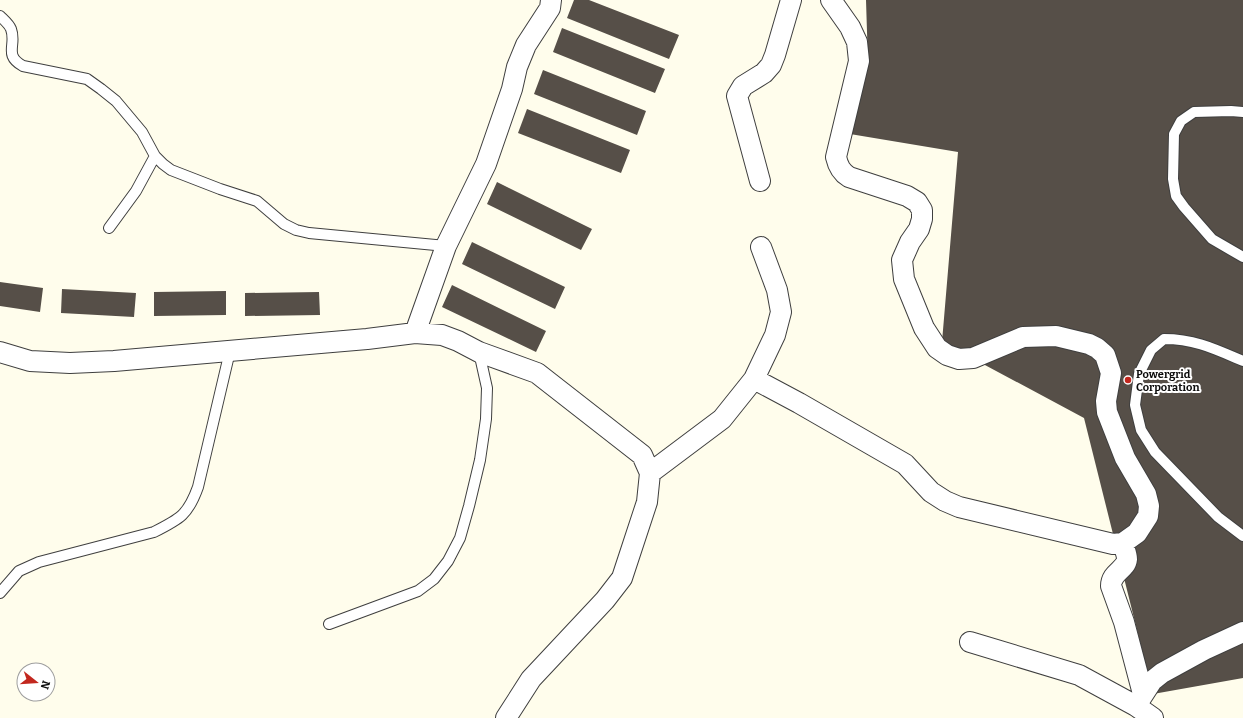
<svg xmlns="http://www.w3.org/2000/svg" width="1243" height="718" viewBox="0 0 1243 718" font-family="Bitter,serif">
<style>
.building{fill:#564f48}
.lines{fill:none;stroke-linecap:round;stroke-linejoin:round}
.lane-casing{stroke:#3f3f3f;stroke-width:12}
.street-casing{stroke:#3f3f3f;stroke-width:22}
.lane{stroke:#fff;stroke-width:10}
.street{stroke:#fff;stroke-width:20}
.poi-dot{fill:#c2271e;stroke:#fff;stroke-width:1.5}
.labels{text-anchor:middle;stroke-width:4;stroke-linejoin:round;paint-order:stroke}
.poi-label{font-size:11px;font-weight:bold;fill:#0c0c0c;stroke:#fff;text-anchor:start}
</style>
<rect width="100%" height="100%" fill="#fffdec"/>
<path class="building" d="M574 0H589L679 35 669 59 567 18Z
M866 0H1243V678L1153 694 1084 418 942 342 958 152 844 133 868 64Z
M562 28 665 69 655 93 553 52Z
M543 70 646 111 637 135 534 94Z
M527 109 630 150 621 173 518 133Z
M497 182 592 229 581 250 487 204Z
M472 242 565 287 555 309 462 264Z
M0 282 43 288 40 312 0 306Z
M452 285 546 331 536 352 442 307Z
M62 289 136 293 134 317 61 313Z
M226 291V315L154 316V292Z
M319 292 320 315 245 316V293Z"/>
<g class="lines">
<g class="lane-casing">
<path id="lane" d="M0 16C4 20 9 24 11 29 17 45 3 55 23 66L87 79 101 89 116 101 142 132 155 156 163 164 171 170 220 189 257 201 284 224 296 230 309 233 446 246
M1243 112 1231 111 1194 112 1181 121 1174 134 1173 179 1176 196 1184 207 1212 239 1243 257
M109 228 136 191 155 156
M1243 361C1215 349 1195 339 1164 339L1151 350 1139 374 1135 405 1141 430 1155 452 1218 517 1243 536
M0 593 19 571 39 562 154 532C180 519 188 515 198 487L230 351
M329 624 418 591 434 579 448 561 460 538 469 506 480 460 486 419 487 388 479 352"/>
</g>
<g class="street-casing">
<path id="street" d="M760 181 737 96 743 86 764 73 771 65 775 55 791 0
M415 333 446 246 486 164 512 89 517 67 526 45 550 8 551 0
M0 352 30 361 70 363 114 361 367 339 415 333 442 335 458 341 479 352 537 373 642 455 650 473 647 502 622 578 605 600 531 679 506 718
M754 379 799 403 905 464 931 492 945 501 959 507 1113 544 1123 543 1137 533 1148 516 1149 506 1146 494 1125 458 1107 412 1106 401 1111 373 1105 355 1097 348 1089 344 1056 336 1023 337 973 358 959 359 947 355 937 348 924 328 904 279 902 260 910 242 919 229 922 219V210L917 202 907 196 849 177C841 172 838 166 836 157L859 61 857 42 850 27 831 0
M650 473 722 419 754 379 775 335 781 312 777 290 761 247
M1123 543C1124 548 1127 554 1127 559 1126 570 1111 572 1111 586L1124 622 1143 694
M970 642 1079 675 1136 706 1153 718
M1139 701 1152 681 1162 673 1204 650 1243 632"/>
</g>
<use href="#lane" class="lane"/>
<use href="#street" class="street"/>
</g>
<circle class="poi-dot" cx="1128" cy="380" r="4"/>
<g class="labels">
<g class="poi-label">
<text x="1136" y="378">Powergrid<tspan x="1136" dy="13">Corporation</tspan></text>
</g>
</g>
<g transform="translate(36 682) rotate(107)"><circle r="19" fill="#ffffff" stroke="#9e9e9e"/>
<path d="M0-3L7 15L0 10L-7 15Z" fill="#c2271e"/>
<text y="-6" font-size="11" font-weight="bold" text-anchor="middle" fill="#0c0c0c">N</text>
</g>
</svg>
